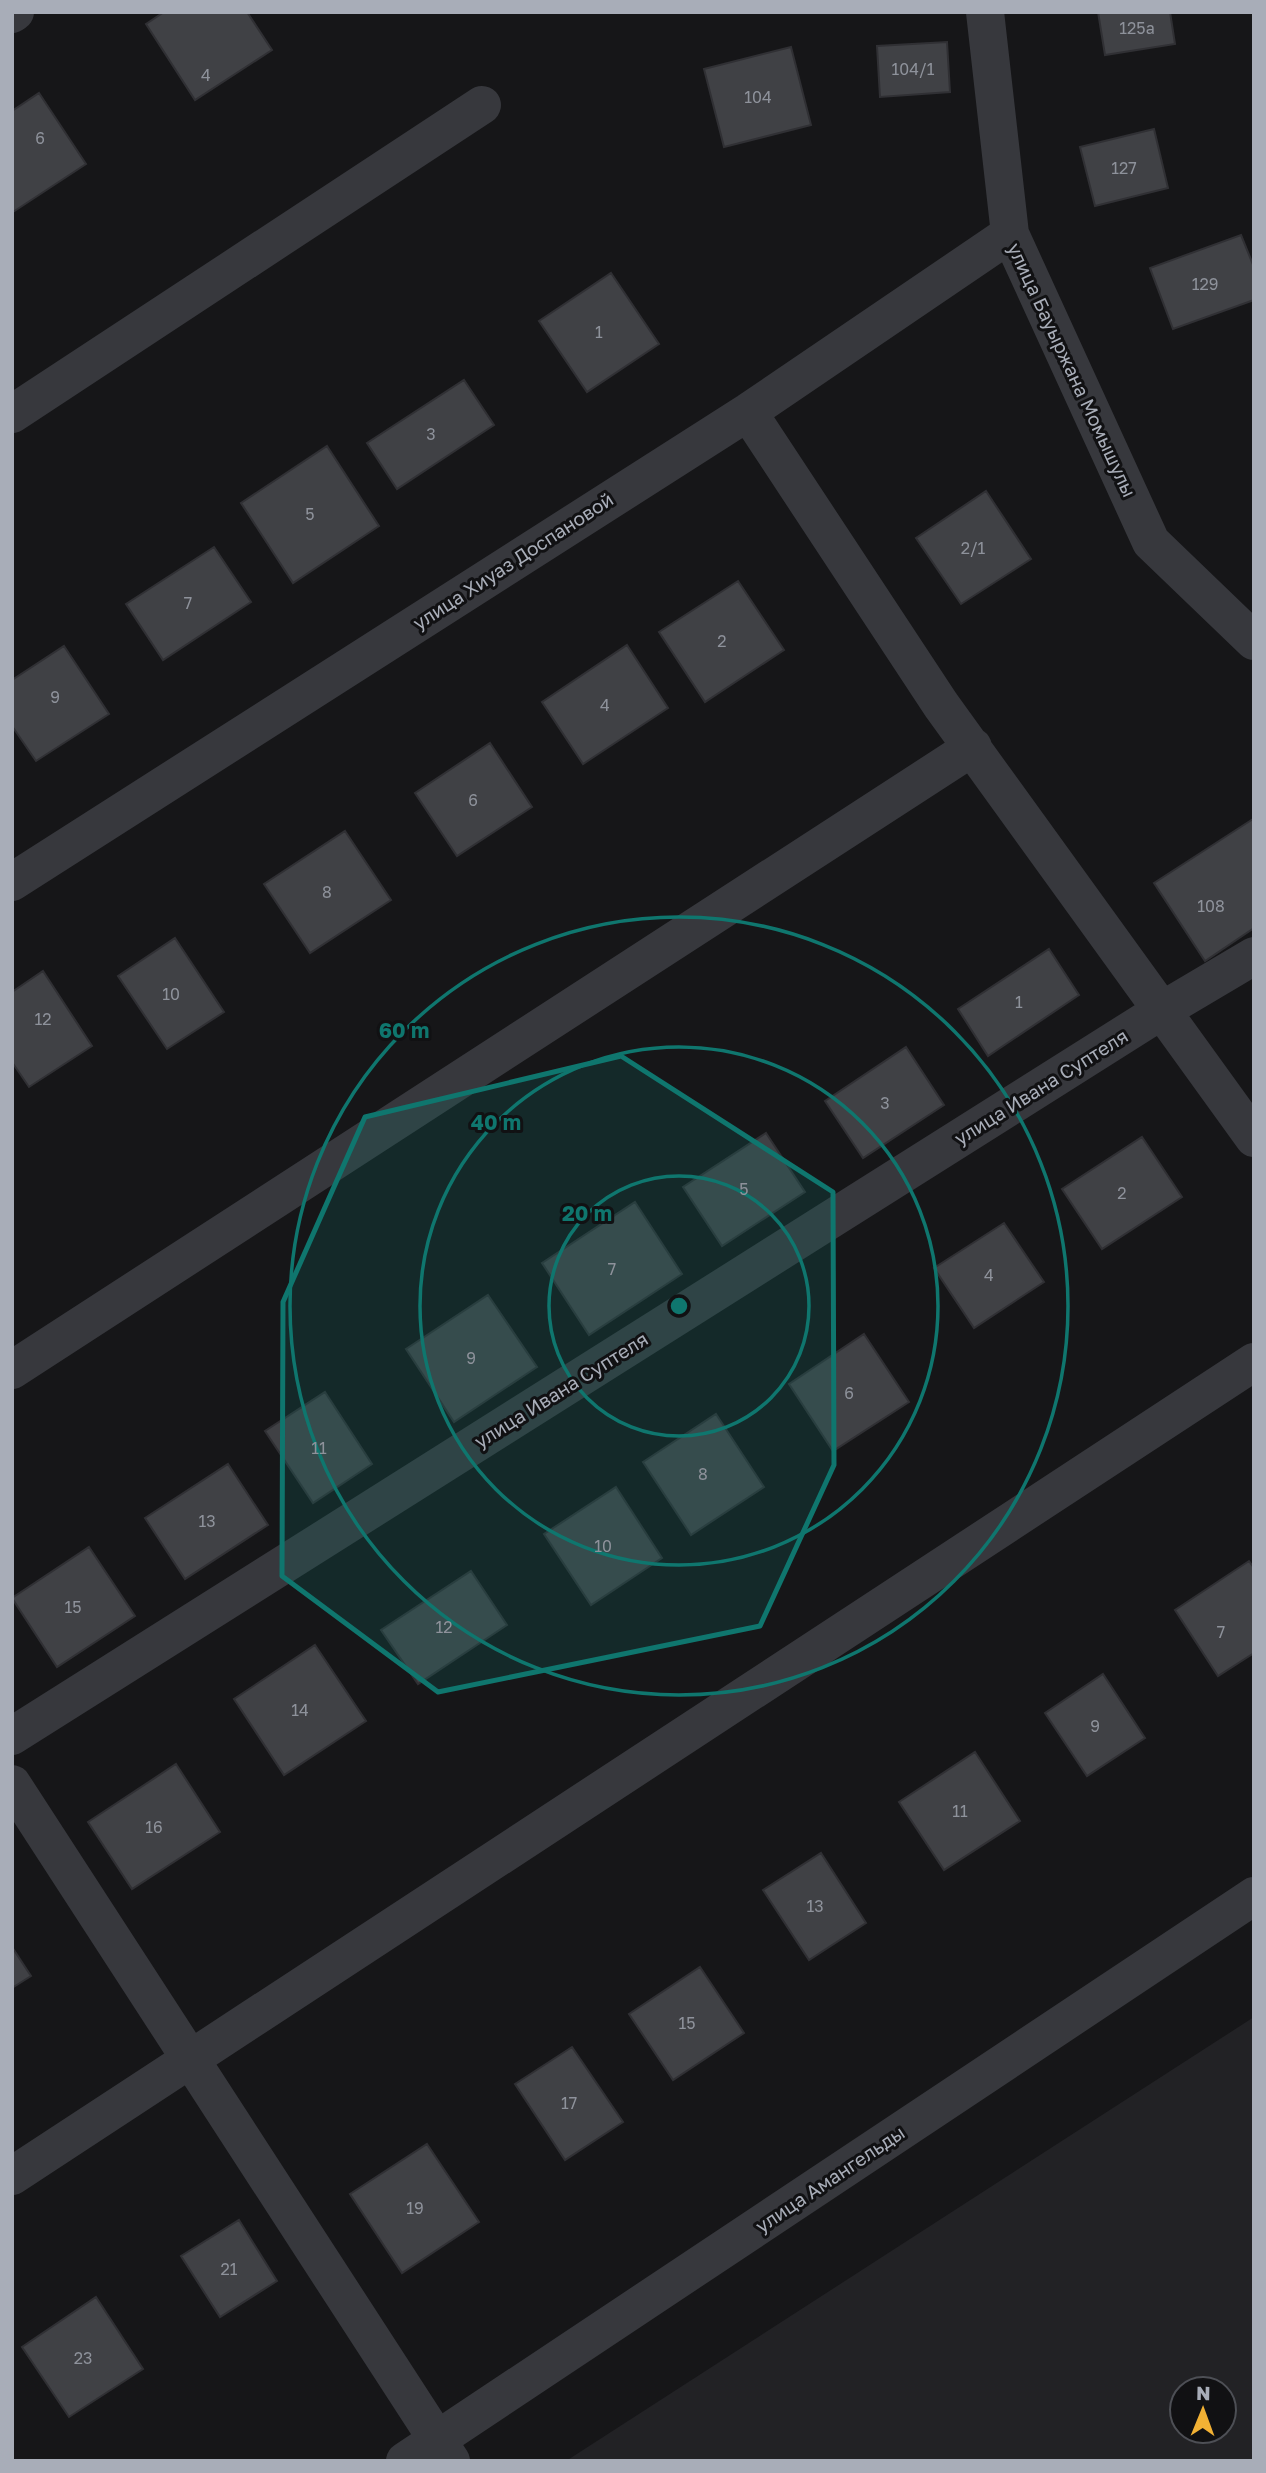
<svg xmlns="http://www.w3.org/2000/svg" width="1266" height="2473" viewBox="0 0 1266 2473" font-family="'Golos Text',sans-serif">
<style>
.built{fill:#222225;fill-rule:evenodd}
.building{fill:#404145;stroke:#303034;stroke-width:2}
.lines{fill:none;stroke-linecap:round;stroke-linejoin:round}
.minor{stroke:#37383d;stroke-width:38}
.marked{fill:#0f766e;fill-opacity:0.2;stroke:#0f766e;stroke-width:5;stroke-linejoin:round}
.ring{fill:none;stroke:#0f766e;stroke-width:3.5}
.labels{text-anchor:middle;stroke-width:6;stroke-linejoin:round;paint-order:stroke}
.number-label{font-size:16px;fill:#8e929b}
.street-label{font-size:19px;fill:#a8adb8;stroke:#111113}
.centre{fill:#0f766e;stroke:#111113;stroke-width:3.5}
.ring-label{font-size:21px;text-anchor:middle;font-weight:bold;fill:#0f766e;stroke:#111113;stroke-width:6;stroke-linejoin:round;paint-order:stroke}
</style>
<rect width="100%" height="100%" fill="#161618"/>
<path class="built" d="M1254 2017V2461H566ZM1182 2389H1224V2431H1182Z"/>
<path class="building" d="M164 12H247L272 50 195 100 146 24Z
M1098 12H1170L1175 44 1105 55Z
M947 42 950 92 880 97 877 46Z
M791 47 811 125 724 147 704 69Z
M39 93 86 164 13 212 12 111Z
M1154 129 1168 188 1095 206 1080 147Z
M1241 235 1254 267V300L1173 329 1150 268Z
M611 273 659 344 587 392 539 321Z
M464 380 494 425 397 489 367 443Z
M327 446 379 526 293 583 241 503Z
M986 491 1031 559 961 604 916 538Z
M214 547 251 602 163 660 126 604Z
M738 581 784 650 705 702 659 632Z
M627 645 668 708 583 764 542 702Z
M64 646 109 714 36 761 12 726V680Z
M490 743 532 807 457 856 415 793Z
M1253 819 1254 928 1205 961 1154 883Z
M345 831 391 900 310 953 264 884Z
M175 938 224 1012 167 1049 118 976Z
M1049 949 1079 995 988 1056 958 1009Z
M43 971 92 1046 29 1087 12 1062V992Z
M906 1047 944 1105 863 1158 825 1101Z
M766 1133 805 1192 722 1246 683 1187Z
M1142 1137 1182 1197 1102 1249 1062 1189Z
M635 1202 682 1274 589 1335 542 1263Z
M1004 1223 1044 1282 974 1328 934 1268Z
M488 1295 537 1367 454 1422 406 1349Z
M864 1334 909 1402 833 1451 789 1384Z
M325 1392 372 1464 313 1503 265 1431Z
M716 1414 764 1487 691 1535 643 1462Z
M228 1464 268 1525 185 1579 145 1518Z
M616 1487 662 1558 591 1605 544 1534Z
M89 1547 135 1616 57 1667 12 1598Z
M1249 1561 1254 1568V1653L1218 1676 1175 1610Z
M471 1571 507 1625 418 1684 381 1630Z
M315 1645 366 1721 284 1775 234 1699Z
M1103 1674 1145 1738 1087 1776 1045 1713Z
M975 1752 1020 1821 944 1870 899 1802Z
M176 1764 220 1832 132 1889 88 1822Z
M821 1853 866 1923 809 1960 763 1890Z
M12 1947 31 1976 12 1988Z
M700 1967 744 2033 673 2080 629 2014Z
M572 2047 623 2122 565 2160 515 2084Z
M427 2144 479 2222 402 2273 350 2194Z
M239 2220 277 2281 220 2317 181 2256Z
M96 2297 143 2369 69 2417 22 2347Z"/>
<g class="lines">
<path class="minor" d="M985 12 1010 234 1151 542 1254 641
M12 14 15 12
M748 412 941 705 1254 1138
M12 414 482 105
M12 882 748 412 1010 234
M12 1370 973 747
M12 1736 1161 1011 1254 956
M12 1784 451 2461
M12 2176 1254 1362
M405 2461 1254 1896"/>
</g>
<path class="marked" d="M621 1056 833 1192 834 1465 760 1626 438 1692 282 1576 283 1302 365 1117Z"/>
<g class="ring">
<circle cx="679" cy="1306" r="130"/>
<circle cx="679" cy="1306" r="259"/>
<circle cx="679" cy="1306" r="389"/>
</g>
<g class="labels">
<g class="number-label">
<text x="1137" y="34">125а</text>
<text x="913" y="75">104/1</text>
<text x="206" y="81">4</text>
<text x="758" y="103">104</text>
<text x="40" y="144">6</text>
<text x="1124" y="174">127</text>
<text x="1205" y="290">129</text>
<text x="599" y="338">1</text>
<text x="431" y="440">3</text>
<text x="310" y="520">5</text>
<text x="973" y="554">2/1</text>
<text x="188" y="609">7</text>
<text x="722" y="647">2</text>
<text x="55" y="703">9</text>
<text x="605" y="711">4</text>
<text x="473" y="806">6</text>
<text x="327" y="898">8</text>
<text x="1211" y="912">108</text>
<text x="171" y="1000">10</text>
<text x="1019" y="1008">1</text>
<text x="43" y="1025">12</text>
<text x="885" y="1109">3</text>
<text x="744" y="1195">5</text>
<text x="1122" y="1199">2</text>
<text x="612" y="1275">7</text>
<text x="989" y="1281">4</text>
<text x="471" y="1364">9</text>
<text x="849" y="1399">6</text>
<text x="319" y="1454">11</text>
<text x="703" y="1480">8</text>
<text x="207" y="1527">13</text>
<text x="603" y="1552">10</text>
<text x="73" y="1613">15</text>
<text x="444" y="1633">12</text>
<text x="1221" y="1638">7</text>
<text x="300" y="1716">14</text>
<text x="1095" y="1732">9</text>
<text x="960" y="1817">11</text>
<text x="154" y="1833">16</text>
<text x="815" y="1912">13</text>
<text x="687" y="2029">15</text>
<text x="569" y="2109">17</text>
<text x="415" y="2214">19</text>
<text x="229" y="2275">21</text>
<text x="83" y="2364">23</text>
</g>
<g class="street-label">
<text transform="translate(1072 370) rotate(65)" y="7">улица Бауыржана Момышулы</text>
<text transform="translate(513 561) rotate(-33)" y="7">улица Хиуаз Доспановой</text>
<text transform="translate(1041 1087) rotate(-32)" y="7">улица Ивана Суптеля</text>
<text transform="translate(561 1390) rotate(-32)" y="7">улица Ивана Суптеля</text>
<text transform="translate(830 2179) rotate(-34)" y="7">улица Амангельды</text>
</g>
</g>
<circle cx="679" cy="1306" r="10" class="centre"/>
<g class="ring-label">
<text x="404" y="1038">60 m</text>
<text x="496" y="1130">40 m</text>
<text x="587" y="1221">20 m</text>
</g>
<rect width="1266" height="2473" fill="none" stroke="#a8adb8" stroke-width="28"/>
<g transform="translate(1203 2410) rotate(1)"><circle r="33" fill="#111113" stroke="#4d4f55" stroke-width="2"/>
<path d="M0-5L12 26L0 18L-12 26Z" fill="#f2b134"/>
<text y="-10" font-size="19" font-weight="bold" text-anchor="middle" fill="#a8adb8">N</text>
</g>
</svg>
